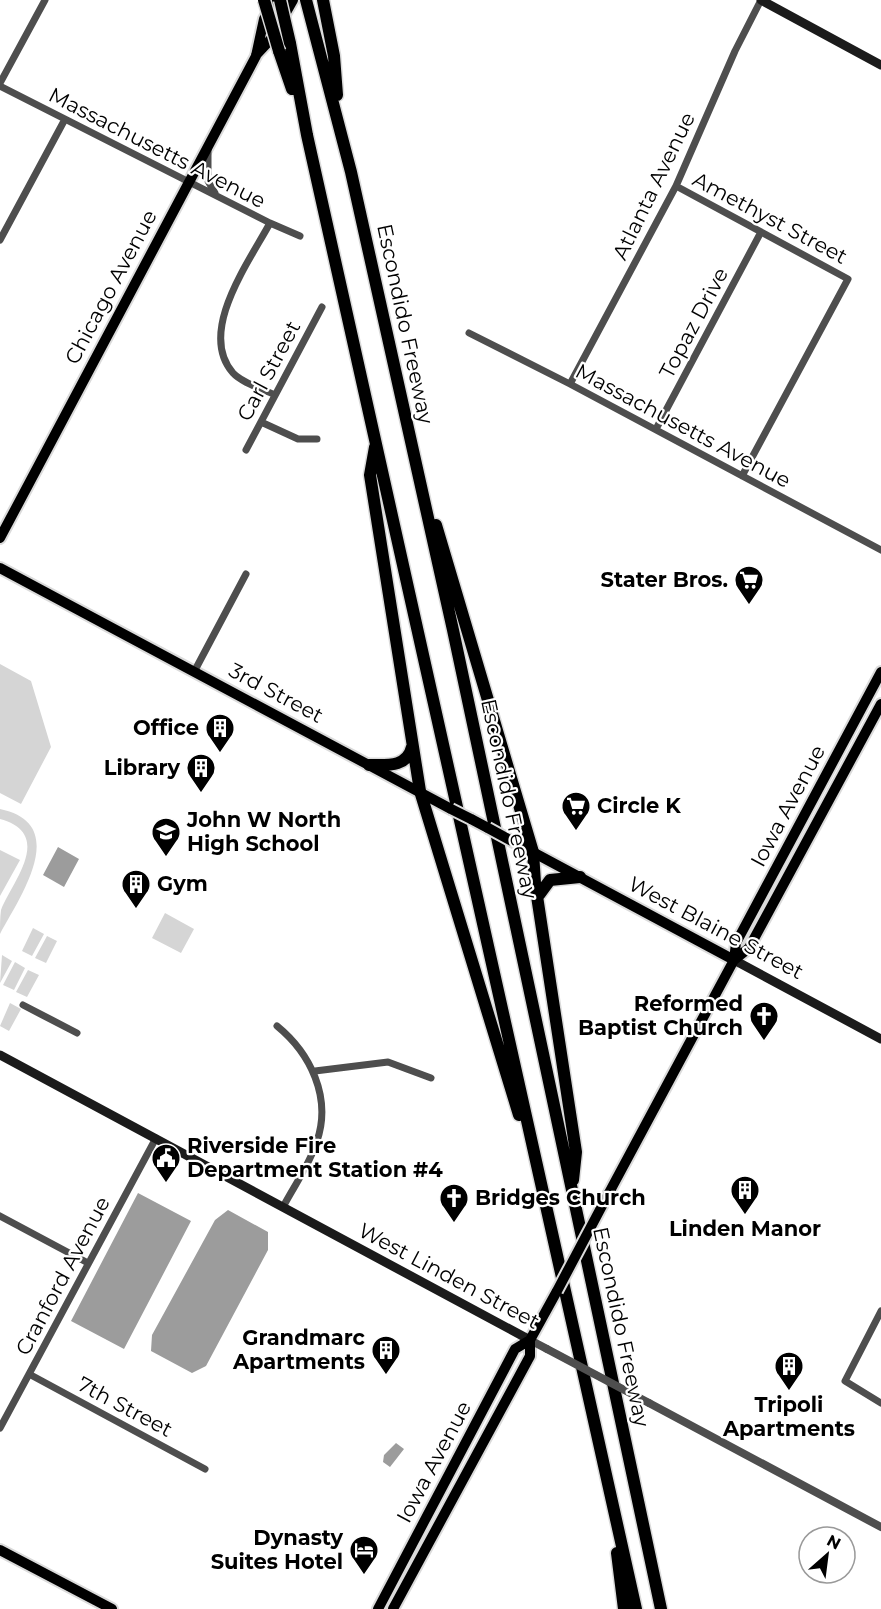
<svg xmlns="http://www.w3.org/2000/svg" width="881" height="1609" viewBox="0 0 881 1609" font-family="Montserrat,sans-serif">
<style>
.green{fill:#d5d5d5}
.water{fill:#9c9c9c}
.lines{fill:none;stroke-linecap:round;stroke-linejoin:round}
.primary-casing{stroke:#dbdbdb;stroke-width:14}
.motorway-casing{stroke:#dbdbdb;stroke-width:15}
.minor{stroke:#4e4e4e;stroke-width:7}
.tertiary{stroke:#4e4e4e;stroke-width:8}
.secondary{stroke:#1b1b1b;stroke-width:9}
.primary{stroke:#000;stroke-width:10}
.motorway{stroke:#000;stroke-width:12}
.primary-bridge-casing{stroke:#dbdbdb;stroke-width:14;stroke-linecap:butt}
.motorway-bridge-casing{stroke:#dbdbdb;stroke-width:15;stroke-linecap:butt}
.tertiary-bridge{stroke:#4e4e4e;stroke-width:8}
.primary-bridge{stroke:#000;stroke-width:10}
.motorway-bridge{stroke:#000;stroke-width:12}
.labels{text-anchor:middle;stroke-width:4.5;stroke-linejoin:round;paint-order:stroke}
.street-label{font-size:21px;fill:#000;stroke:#fff}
.poi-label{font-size:21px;font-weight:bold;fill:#000;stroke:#fff;text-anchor:end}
</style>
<rect width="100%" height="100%" fill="#fff"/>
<path class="green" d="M0 664 31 681 51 747 21 804 0 793Z
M0 809C72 824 19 898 0 934 0 926 0 917 1 910 12 882 55 834 0 819Z
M0 850 20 860 0 896Z
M165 913 194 929 181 953 152 938Z
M33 928 44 934 32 956 22 951Z
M47 936 57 941 46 963 35 958Z
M2 955 12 961 0 983Z
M15 962 25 968 14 990 3 985Z
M28 970 39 975 27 997 16 992Z
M10 1003 21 1009 9 1031 0 1026Z"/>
<path class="water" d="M58 847 79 859 64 887 43 875Z
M138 1193 191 1221 124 1349 71 1321Z
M228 1210 268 1232V1250L206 1366 192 1373 151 1351 152 1335 215 1220Z
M396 1443 404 1449 390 1467 383 1462 384 1455Z"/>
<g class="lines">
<g class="primary-casing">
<path id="primary" d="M256 55 271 39 293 0
M0 538 256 56 264 19 275 0
M0 568 451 809
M471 819 488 828
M527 849 734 960
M734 960 749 948 881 704
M603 1204 734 960 736 943 881 672
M0 1550 112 1609
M378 1609 515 1349 530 1340
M393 1609 530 1356V1340L557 1291"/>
</g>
<g class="motorway-casing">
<path id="motorway" d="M306 0 351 172 453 630 661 1609
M323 0 334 56 337 95
M290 43 307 135 636 1609
M279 51 292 89
M375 447 370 475 420 791 519 1115
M436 525 533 852 535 883 576 1152 573 1180
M369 765C386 765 407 768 412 747
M539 895 550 880 580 877
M617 1553 624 1609"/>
</g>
<path class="minor" d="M0 83 45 0
M0 86 270 223 300 236
M208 149V181L215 193
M676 186 848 279 742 476
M270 223C249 262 197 332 233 373 242 383 263 389 275 395
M0 240 64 121
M469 333 570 384 881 550
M570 384 676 186 735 51 761 0
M261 422 298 439H317
M656 429 761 232
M246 450 322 307
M194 672 246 574
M23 1005 77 1033
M277 1026C310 1053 332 1097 317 1141 310 1164 294 1186 283 1207
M315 1071 388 1062 431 1078
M0 1216 88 1263
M881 1311 845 1381 881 1403
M29 1374 205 1469
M0 1428 156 1138"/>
<path class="tertiary" d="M530 1340 547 1349
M649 1403 881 1527"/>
<path class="secondary" d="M761 0 881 65
M734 960 881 1039
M0 1055 530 1340"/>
<use href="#primary" class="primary"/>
<use href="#motorway" class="motorway"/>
<g class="primary-bridge-casing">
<path id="primary-bridge" d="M451 809 471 819
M488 828 521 846
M557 1291 603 1204"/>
</g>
<g class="motorway-bridge-casing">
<path id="motorway-bridge" d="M264 0 279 51
M280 0 290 43"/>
</g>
<path class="tertiary-bridge" d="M547 1349 649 1403"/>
<use href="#primary-bridge" class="primary-bridge"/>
<use href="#motorway-bridge" class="motorway-bridge"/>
</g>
<defs>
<g id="supermarket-pin" transform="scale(1.5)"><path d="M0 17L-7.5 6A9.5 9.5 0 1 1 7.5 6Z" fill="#000" stroke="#fff"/><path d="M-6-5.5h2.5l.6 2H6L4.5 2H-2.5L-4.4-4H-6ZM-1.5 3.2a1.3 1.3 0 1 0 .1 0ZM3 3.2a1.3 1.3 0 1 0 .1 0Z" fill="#fff"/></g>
<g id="building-pin" transform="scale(1.5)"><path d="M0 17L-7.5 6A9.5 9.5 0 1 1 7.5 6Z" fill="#000" stroke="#fff"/><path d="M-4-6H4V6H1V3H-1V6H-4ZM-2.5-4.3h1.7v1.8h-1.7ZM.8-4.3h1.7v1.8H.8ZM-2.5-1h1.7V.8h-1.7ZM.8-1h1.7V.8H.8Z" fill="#fff"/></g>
<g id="school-pin" transform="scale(1.5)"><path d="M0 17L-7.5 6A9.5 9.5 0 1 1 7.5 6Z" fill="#000" stroke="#fff"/><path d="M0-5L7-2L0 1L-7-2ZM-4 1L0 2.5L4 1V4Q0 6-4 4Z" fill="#fff"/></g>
<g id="church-pin" transform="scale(1.5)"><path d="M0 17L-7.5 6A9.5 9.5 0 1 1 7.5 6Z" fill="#000" stroke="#fff"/><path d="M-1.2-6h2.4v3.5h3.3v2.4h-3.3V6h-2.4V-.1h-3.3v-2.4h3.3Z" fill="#fff"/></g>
<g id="civic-pin" transform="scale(1.5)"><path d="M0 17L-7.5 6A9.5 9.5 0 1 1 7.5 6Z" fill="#000" stroke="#fff"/><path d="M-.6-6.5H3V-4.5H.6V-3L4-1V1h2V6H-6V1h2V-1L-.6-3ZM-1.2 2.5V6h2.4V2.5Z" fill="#fff"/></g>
<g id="hotel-pin" transform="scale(1.5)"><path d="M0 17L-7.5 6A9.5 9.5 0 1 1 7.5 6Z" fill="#000" stroke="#fff"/><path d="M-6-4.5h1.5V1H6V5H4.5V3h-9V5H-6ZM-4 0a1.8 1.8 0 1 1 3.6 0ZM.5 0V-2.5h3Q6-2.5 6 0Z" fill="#fff"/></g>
</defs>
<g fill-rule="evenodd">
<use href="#supermarket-pin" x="749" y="580"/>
<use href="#building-pin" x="220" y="728"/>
<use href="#building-pin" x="201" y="768"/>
<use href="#supermarket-pin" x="576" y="806"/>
<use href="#school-pin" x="166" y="832"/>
<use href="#building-pin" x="136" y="884"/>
<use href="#church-pin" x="764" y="1016"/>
<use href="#civic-pin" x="166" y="1158"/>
<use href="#building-pin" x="745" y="1190"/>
<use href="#church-pin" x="454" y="1198"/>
<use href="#building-pin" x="386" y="1350"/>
<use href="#building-pin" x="789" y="1366"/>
<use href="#hotel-pin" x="364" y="1550"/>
</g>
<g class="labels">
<g class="street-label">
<text transform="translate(157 148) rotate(27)" y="7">Massachusetts Avenue</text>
<text transform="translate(654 186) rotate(-64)" y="7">Atlanta Avenue</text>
<text transform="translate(770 218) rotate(28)" y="7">Amethyst Street</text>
<text transform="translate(111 287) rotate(-62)" y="7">Chicago Avenue</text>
<text transform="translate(694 323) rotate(-62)" y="7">Topaz Drive</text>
<text transform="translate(405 324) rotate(78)" y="7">Escondido Freeway</text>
<text transform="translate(269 371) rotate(-62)" y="7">Carl Street</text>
<text transform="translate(683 426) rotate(28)" y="7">Massachusetts Avenue</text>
<text transform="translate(276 693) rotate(28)" y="7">3rd Street</text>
<text transform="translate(509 799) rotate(78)" y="7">Escondido Freeway</text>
<text transform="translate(788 806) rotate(-62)" y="7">Iowa Avenue</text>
<text transform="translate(716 928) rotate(28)" y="7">West Blaine Street</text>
<text transform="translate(63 1276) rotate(-62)" y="7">Cranford Avenue</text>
<text transform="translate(449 1276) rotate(28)" y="7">West Linden Street</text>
<text transform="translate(621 1327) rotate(78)" y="7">Escondido Freeway</text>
<text transform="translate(125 1407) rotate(28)" y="7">7th Street</text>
<text transform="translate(434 1462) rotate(-62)" y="7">Iowa Avenue</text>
</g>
<g class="poi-label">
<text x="728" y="587">Stater Bros.</text>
<text x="199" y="735">Office</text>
<text x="180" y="775">Library</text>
<text x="597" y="813" text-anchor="start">Circle K</text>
<text x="187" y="827" text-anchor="start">John W North<tspan x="187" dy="24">High School</tspan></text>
<text x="157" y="891" text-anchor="start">Gym</text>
<text x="743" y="1011">Reformed<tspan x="743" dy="24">Baptist Church</tspan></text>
<text x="187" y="1153" text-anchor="start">Riverside Fire<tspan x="187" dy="24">Department Station #4</tspan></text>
<text x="475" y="1205" text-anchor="start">Bridges Church</text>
<text x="745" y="1236" text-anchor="middle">Linden Manor</text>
<text x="365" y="1345">Grandmarc<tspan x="365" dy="24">Apartments</tspan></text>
<text x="789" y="1412" text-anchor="middle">Tripoli<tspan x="789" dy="24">Apartments</tspan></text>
<text x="343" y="1545">Dynasty<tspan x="343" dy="24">Suites Hotel</tspan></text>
</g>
</g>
<g transform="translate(827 1555) rotate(28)"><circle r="28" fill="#ffffff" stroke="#999999" stroke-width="1.5"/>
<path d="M0-4.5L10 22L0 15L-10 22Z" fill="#000000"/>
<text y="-9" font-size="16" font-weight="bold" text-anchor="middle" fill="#000000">N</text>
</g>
</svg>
